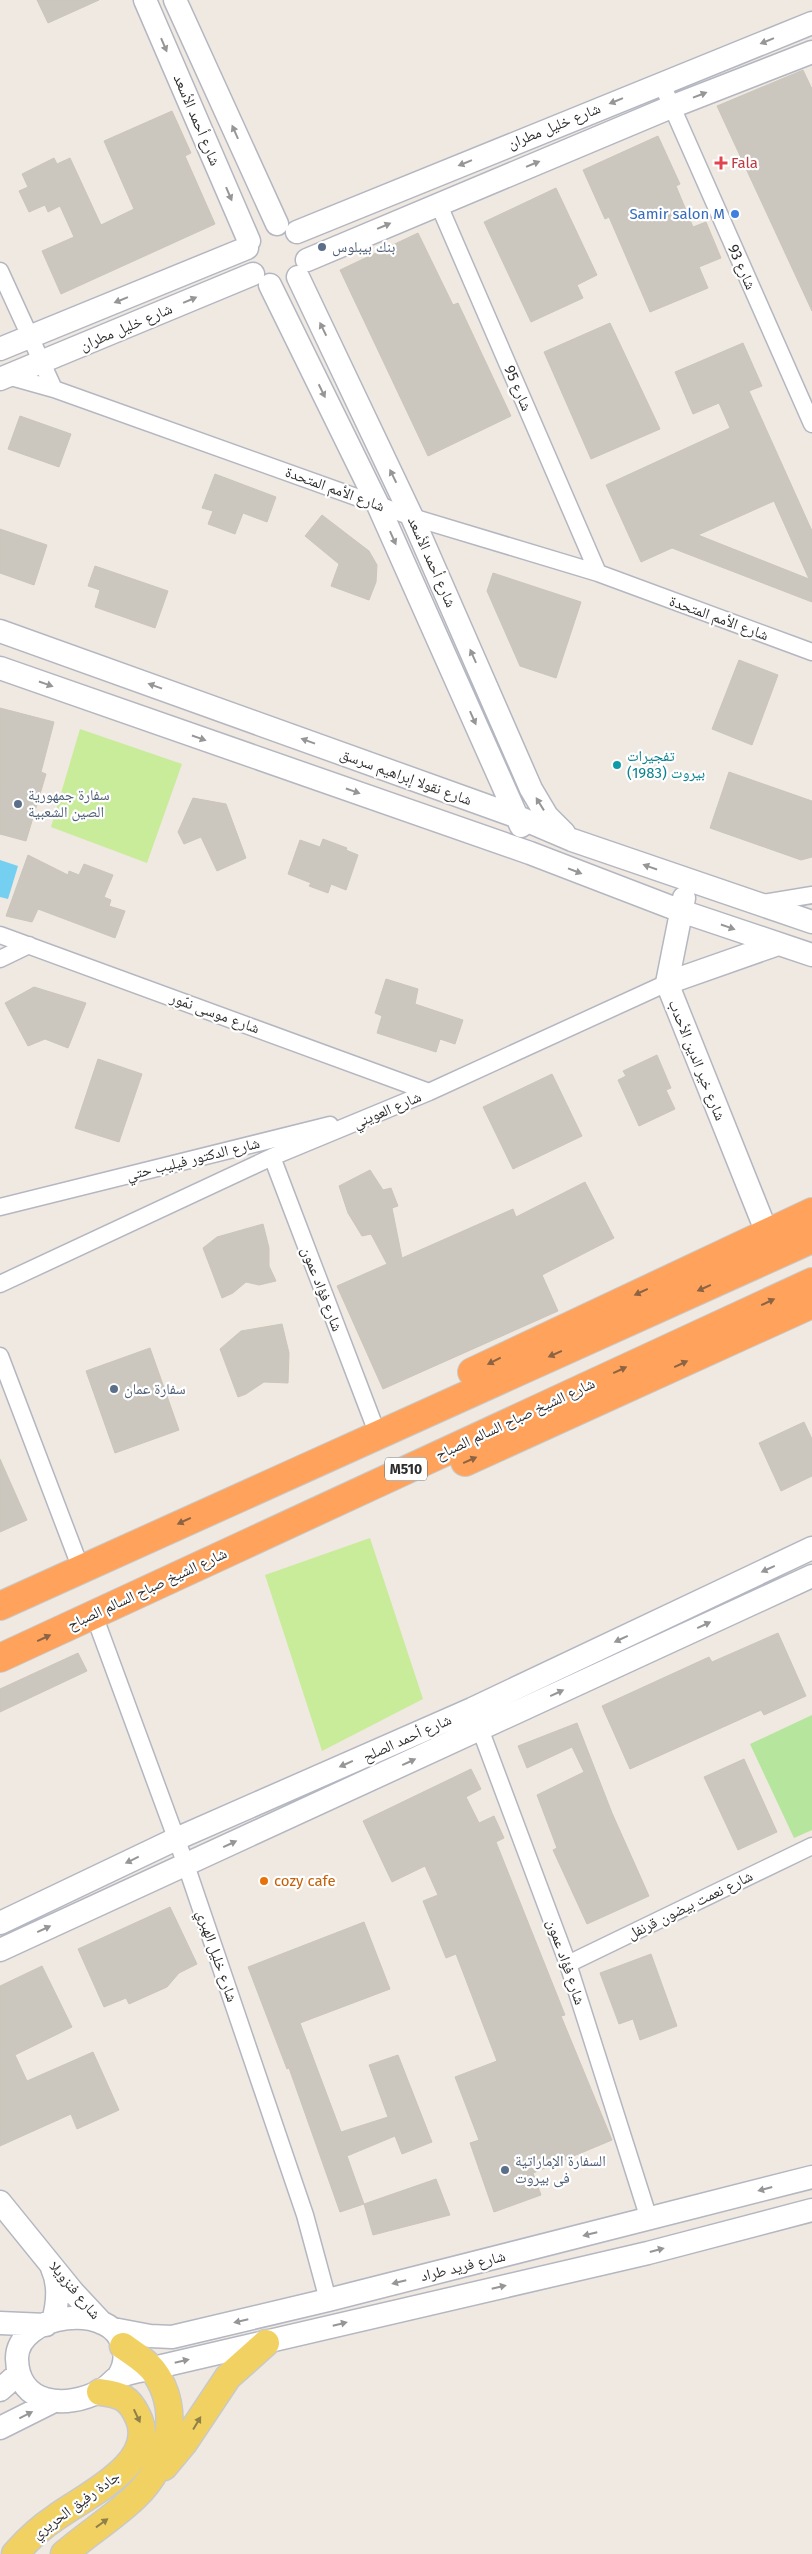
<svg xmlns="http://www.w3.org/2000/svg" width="812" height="2554" viewBox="0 0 812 2554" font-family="'Fira Sans','Noto Naskh Arabic',sans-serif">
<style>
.green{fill:#b6e59e}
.pitch{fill:#c9ec9a}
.water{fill:#75cff0}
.building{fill:#cbc7bf;stroke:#cbc5ba;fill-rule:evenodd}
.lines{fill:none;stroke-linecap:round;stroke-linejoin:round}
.street-casing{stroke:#b4b7c1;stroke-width:19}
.secondary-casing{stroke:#b4b7c1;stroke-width:25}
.primary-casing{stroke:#c9c9c9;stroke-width:29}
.highway-casing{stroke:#c9c9c9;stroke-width:30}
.street{stroke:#fff;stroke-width:16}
.secondary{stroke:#fff;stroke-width:22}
.primary{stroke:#f2d163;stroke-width:26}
.highway{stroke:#ffa35c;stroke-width:28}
.oneway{fill:#969696}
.oneway2{fill:#8c6343}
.oneway3{fill:#908048}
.health-dot{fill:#e0444e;stroke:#fff;stroke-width:2}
.shop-dot{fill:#3f7fe0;stroke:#fff;stroke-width:2}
.service-dot{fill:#5c6f8a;stroke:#fff;stroke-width:2}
.culture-dot{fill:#0f9aa8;stroke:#fff;stroke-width:2}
.food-dot{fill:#e8710a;stroke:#fff;stroke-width:2}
.labels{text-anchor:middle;stroke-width:4.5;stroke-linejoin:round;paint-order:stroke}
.shield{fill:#fff;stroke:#6d6d6d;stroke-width:1}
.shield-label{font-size:14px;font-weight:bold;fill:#2e2e2e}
.street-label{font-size:15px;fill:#2e2e2e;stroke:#fff}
.health-label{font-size:15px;fill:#be3a42;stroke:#fff;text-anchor:start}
.shop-label{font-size:15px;fill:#366cbe;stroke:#fff;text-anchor:end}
.service-label{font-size:15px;fill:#4e5e75;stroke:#fff;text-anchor:start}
.culture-label{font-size:15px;fill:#0d838f;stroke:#fff;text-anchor:start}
.food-label{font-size:15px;fill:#c56008;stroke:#fff;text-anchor:start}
</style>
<rect width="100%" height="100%" fill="#efe9e1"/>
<path class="green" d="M812 1715V1830L794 1838 750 1744Z"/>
<path class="pitch" d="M80 729 182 764 147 863 51 827Z
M370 1538 423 1699 322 1751 265 1575Z"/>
<path class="water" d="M0 860 18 866 8 899 0 897Z"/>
<path class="building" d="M37 0H99L48 23Z
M803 70 812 89V311L717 106Z
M172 111 191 153 185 156 215 224 61 294 42 251 74 237 60 206 48 212 45 205 29 212 19 191 28 187 22 174 54 158 57 164 70 158 101 225 134 209 104 141Z
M658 136 680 184 676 186 693 227 706 222 721 258 699 267 708 288 650 312 609 217 605 219 583 170Z
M556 188 597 275 577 285 583 298 531 322 484 222Z
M418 233 453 305 458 303 511 416 428 456 340 270Z
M610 323 660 429 591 459 544 352Z
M743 343 762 386 749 391 812 531V602L672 548 641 562 606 485 730 428 719 403 693 414 675 372ZM774 501 809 579 698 535Z
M20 416 71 434 59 467 8 449Z
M215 474 276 497 267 522 243 513 235 534 208 524 213 511 202 508Z
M322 515 369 551 377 565 376 582 369 600 331 586 339 564 305 536Z
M0 529 47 545 34 585 0 573Z
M95 566 168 591 155 628 95 607 100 590 88 586Z
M493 573 581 602 556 678 520 666 487 591Z
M739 660 778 675 752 745 712 729Z
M0 708 54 722 41 772 46 774 26 841 0 834Z
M729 772 812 801V857L801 860 710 828Z
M193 798 226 804 246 858 217 871 201 837 184 844 178 832Z
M323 839 347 848 346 850 358 855 346 890 331 884 328 893 309 886 311 883 288 874 300 840 320 847Z
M28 855 68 875 69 871 79 875 84 864 113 875 104 897 111 900 109 906 125 911 115 938 38 909 32 922 6 916Z
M386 979 418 989 415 1004 463 1020 455 1044 440 1039 436 1052 377 1033 382 1016 375 1013Z
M34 987 86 1003 68 1048 45 1039 28 1046 5 1003Z
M657 1055 671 1088 666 1090 675 1109 639 1126 618 1080 626 1076 623 1071Z
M98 1059 142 1074 119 1142 75 1128Z
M552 1074 582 1136 513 1169 483 1107Z
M370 1170 383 1190 391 1188 398 1206 392 1208 402 1258 513 1209 516 1217 585 1182 614 1238 542 1275 558 1311 383 1389 337 1286 387 1264 371 1234 362 1236 348 1213 339 1186Z
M263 1224 269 1248V1266L276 1281 259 1285 246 1282 233 1293 222 1298 203 1248 217 1237Z
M282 1324 289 1353 288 1383 264 1382 246 1394 238 1397 220 1349 241 1331Z
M150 1348 179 1430 115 1453 86 1371Z
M804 1422 812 1439V1476L781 1491 759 1443Z
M0 1459 27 1520 0 1532Z
M778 1633 806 1696 764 1715 761 1710 630 1769 602 1706 709 1657 712 1662Z
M78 1653 87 1671 0 1712V1689Z
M577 1723 612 1813 649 1896 587 1924 553 1850 557 1848 537 1795 584 1772 572 1747 527 1768 518 1746Z
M744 1759 777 1832 738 1850 704 1777Z
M471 1769 481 1789 466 1797 479 1823 494 1816 504 1838 496 1842 565 2015 561 2016 612 2140 533 2173 541 2195 494 2212 470 2143 479 2140 455 2077 497 2061 456 1954 446 1958 423 1901 438 1895 425 1866 392 1882 363 1821Z
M170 1907 197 1964 179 1973 167 1987 129 2004 126 1998 104 2007 78 1949Z
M364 1922 390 1989 300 2023 341 2132 388 2117 369 2065 398 2055 432 2142 402 2154 395 2136 347 2156 364 2204 340 2212 289 2068 287 2069 248 1967Z
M651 1954 677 2026 640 2040 633 2019 619 2024 600 1973Z
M42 1966 72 2027 15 2055 27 2081 93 2052 119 2110 77 2129 71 2114 0 2146V1986Z
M436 2179 450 2215 373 2235 364 2204Z"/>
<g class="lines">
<g class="street-casing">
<path id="street" d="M661 82 812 424
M438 203 598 573
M0 271 54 389
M4 375 54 389 412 517 598 573 812 652
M763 903 812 895
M0 935 429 1092
M0 959 29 945
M272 1157 373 1422
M0 1207 330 1125
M0 1284 272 1157 429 1092 667 983
M0 1356 81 1569
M94 1615 186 1865 305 2215 328 2300
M476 1718 568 1964 649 2219
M568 1964 812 1846"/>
</g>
<g class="secondary-casing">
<path id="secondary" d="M145 0 249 241
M175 0 277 224
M297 232 812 23
M307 260 671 107 812 52
M298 277 412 517 531 789 547 816 564 833
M270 285 378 505 521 826
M0 349 247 248
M0 379 253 274
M0 631 518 817 572 840 812 922
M0 668 530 853 681 911 812 955
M684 898 667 983 767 1233
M667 983 778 944
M0 1923 176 1839 472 1709 812 1548
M0 1950 812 1576
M0 2202 73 2292 102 2323
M52 2268C60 2285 58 2303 53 2321
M0 2323 46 2325
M113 2329 150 2336 172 2337 328 2300 812 2177
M118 2377C124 2368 126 2360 124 2349 114 2299 16 2314 17 2359 18 2406 67 2409 100 2391 107 2388 112 2381 118 2377 131 2371 149 2370 162 2366L648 2253 812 2210
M0 2390 19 2373
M0 2428 52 2402"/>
</g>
<g class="primary-casing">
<path id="primary" d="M164 2467 184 2443 228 2377 266 2343
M15 2554C27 2540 40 2528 55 2518 83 2497 160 2463 138 2417 129 2397 121 2395 100 2392
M64 2554C87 2534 113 2518 135 2497 169 2465 183 2410 153 2370 146 2361 133 2353 123 2346"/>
</g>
<g class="highway-casing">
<path id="highway" d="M472 1372 812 1212
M465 1462 812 1304
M0 1606 812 1239
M0 1658 812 1282"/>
</g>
<use href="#street" class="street"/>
<use href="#secondary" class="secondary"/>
<use href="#primary" class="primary"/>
<use href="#highway" class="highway"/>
</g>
<defs><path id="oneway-solid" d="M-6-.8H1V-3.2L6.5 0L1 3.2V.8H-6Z" transform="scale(1.25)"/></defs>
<g class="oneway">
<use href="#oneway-solid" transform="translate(767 41) rotate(158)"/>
<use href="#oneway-solid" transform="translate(164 45) rotate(67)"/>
<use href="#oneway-solid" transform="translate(700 95) rotate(-21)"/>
<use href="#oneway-solid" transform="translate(616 101) rotate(158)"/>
<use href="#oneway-solid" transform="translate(235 132) rotate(-114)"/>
<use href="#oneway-solid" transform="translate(465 163) rotate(158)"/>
<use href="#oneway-solid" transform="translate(533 164) rotate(-22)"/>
<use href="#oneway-solid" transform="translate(229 194) rotate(67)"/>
<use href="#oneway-solid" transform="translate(384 226) rotate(-23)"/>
<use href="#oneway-solid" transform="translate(121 300) rotate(158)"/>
<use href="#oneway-solid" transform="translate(190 300) rotate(-23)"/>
<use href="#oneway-solid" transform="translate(323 329) rotate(-116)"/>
<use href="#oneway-solid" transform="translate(322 391) rotate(64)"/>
<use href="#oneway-solid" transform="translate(393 476) rotate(-116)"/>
<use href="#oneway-solid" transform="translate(393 538) rotate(66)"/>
<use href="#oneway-solid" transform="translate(473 656) rotate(-114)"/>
<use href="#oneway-solid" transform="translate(46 684) rotate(19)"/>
<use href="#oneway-solid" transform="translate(155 686) rotate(-160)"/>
<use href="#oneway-solid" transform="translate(473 718) rotate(66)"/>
<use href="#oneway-solid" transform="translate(199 738) rotate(19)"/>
<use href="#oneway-solid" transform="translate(308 741) rotate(-160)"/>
<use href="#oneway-solid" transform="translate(353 791) rotate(19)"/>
<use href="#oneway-solid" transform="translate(540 804) rotate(-122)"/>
<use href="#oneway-solid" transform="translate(650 867) rotate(-161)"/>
<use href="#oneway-solid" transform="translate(575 871) rotate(21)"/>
<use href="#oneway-solid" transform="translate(728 927) rotate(19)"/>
<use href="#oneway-solid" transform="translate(768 1569) rotate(155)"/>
<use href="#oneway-solid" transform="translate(704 1625) rotate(-25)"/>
<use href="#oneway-solid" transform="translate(621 1639) rotate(155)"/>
<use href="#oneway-solid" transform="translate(557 1693) rotate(-25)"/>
<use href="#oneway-solid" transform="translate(409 1762) rotate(-25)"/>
<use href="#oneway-solid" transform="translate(346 1764) rotate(156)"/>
<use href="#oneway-solid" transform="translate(230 1844) rotate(-25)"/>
<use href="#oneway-solid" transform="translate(132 1860) rotate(154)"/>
<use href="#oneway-solid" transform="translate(44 1929) rotate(-25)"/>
<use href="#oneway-solid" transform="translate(765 2189) rotate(165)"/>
<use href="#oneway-solid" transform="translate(590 2234) rotate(166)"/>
<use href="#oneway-solid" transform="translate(657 2250) rotate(-15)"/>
<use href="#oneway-solid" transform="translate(399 2282) rotate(166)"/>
<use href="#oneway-solid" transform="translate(499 2287) rotate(-13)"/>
<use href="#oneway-solid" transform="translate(241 2321) rotate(167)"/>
<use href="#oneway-solid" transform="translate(340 2324) rotate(-14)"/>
<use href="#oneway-solid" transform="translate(182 2361) rotate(-13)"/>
<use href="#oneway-solid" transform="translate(26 2415) rotate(-27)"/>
</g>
<g class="oneway2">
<use href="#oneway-solid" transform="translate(704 1288) rotate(156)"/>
<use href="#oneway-solid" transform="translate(641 1292) rotate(155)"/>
<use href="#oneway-solid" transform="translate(768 1302) rotate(-25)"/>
<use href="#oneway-solid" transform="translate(555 1354) rotate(156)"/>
<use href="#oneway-solid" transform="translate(494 1361) rotate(153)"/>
<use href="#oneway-solid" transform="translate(681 1364) rotate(-25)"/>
<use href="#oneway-solid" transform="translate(620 1370) rotate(-25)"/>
<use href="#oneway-solid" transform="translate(470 1460) rotate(-24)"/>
<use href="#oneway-solid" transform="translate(184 1521) rotate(155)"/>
<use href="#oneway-solid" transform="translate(44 1638) rotate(-25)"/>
</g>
<g class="oneway3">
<use href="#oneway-solid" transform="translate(137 2416) rotate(65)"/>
<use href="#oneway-solid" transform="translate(197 2423) rotate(-59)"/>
<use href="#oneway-solid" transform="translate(102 2523) rotate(-36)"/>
</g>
<path class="health-dot" d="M718.5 155.5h5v5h5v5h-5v5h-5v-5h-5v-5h5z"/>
<circle class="shop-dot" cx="735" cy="214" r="5"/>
<g class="service-dot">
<circle cx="322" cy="247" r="5"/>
<circle cx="18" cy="804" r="5"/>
<circle cx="114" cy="1389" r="5"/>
<circle cx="505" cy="2170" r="5"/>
</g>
<circle class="culture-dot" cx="617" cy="765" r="5"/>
<circle class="food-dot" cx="264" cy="1881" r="5"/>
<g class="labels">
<rect class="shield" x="385" y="1457.5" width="42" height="23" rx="4"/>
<g class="shield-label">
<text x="406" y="1474">M510</text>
</g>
<g class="street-label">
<text transform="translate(197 120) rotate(67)" y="5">شارع أحمد الأسعد</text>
<text transform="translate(554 126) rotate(-22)" y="5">شارع خليل مطران</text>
<text transform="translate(742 267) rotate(66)" y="5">شارع 93</text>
<text transform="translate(126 327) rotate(-23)" y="5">شارع خليل مطران</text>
<text transform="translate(518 388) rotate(67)" y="5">شارع 95</text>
<text transform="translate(335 489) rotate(20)" y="5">شارع الأمم المتحدة</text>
<text transform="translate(432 562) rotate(66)" y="5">شارع أحمد الأسعد</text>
<text transform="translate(719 618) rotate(20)" y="5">شارع الأمم المتحدة</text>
<text transform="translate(406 777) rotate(20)" y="5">شارع نقولا إبراهيم سرسق</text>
<text transform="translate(215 1013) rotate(20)" y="5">شارع موسى نمّور</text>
<text transform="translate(697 1060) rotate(68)" y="5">شارع خير الدين الأحدب</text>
<text transform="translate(387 1110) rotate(-23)" y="5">شارع العويني</text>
<text transform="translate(193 1159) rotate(-14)" y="5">شارع الدكتور فيليب حتي</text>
<text transform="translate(322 1289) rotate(69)" y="5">شارع فؤاد عمون</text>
<text transform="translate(515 1419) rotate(-25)" y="5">شارع الشيخ صباح السالم الصباح</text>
<text transform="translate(147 1589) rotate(-25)" y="5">شارع الشيخ صباح السالم الصباح</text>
<text transform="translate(407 1738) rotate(-24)" y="5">شارع أحمد الصلح</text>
<text transform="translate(690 1905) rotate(-26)" y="5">شارع نعمت بيضون قرنفل</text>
<text transform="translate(217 1956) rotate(71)" y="5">شارع خليل الهبري</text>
<text transform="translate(566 1962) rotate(71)" y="5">شارع فؤاد عمون</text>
<text transform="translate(463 2266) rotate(-14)" y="5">شارع فريد طراد</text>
<text transform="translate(75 2290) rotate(50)" y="5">شارع فنزويلا</text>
<text transform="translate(76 2505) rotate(-36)" y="5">جادة رفيق الحريري</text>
</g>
<g class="health-label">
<text x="731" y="168">Fala</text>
</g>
<g class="shop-label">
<text x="725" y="219">Samir salon M</text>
</g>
<g class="service-label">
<text x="332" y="252">بنك بيبلوس</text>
<text x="28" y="800">سفارة جمهورية<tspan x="28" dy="17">الصين الشعبية</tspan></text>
<text x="124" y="1394">سفارة عمان</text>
<text x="515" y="2166">السفارة الإماراتية<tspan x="515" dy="17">فى بيروت</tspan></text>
</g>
<g class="culture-label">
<text x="627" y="761">تفجيرات<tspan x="627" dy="17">بيروت (1983)</tspan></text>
</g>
<g class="food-label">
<text x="274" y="1886">cozy cafe</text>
</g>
</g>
</svg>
